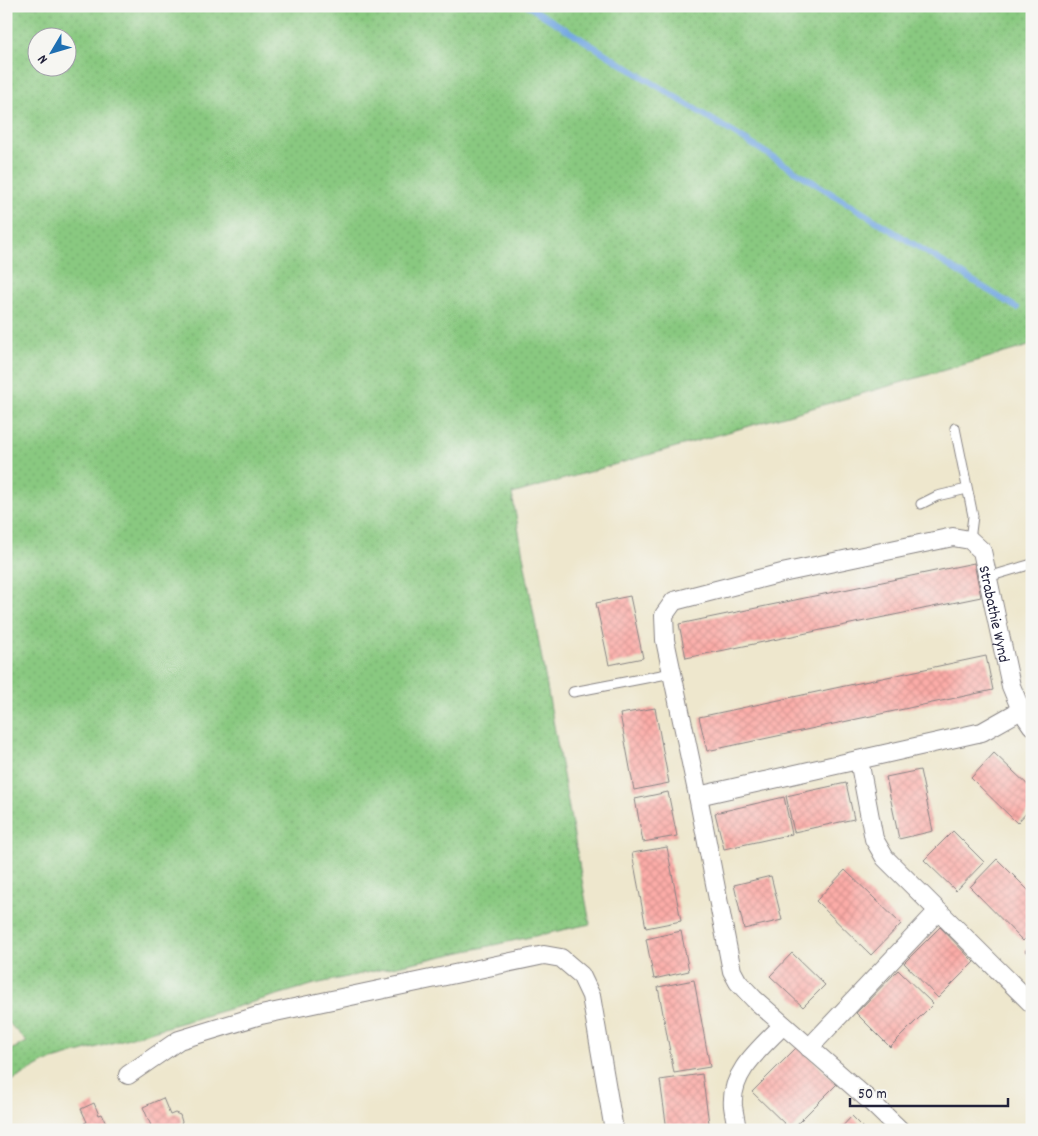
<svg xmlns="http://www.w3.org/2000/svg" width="1038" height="1136" viewBox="0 0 1038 1136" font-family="Dekko,sans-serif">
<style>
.grass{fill:url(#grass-dots);stroke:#56765e;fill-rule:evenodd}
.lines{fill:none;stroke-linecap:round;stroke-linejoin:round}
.stream{stroke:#76a9e2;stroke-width:6}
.building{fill:url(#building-cross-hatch)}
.service-casing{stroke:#888484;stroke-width:11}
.minor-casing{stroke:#888484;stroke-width:20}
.service{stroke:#fff;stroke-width:9}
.minor{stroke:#fff;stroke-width:18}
.labels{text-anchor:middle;stroke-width:4;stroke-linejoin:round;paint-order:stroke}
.street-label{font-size:16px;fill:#22223b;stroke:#f6f6f2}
</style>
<defs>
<pattern id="grass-dots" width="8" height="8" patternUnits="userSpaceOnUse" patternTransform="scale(1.25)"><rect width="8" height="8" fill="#89c980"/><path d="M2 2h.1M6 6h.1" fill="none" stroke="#76ac70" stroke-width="1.8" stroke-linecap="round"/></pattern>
<pattern id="building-cross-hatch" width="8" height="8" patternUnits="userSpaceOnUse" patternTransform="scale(1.25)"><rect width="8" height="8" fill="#fcaca7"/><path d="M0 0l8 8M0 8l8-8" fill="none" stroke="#d89491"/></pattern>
</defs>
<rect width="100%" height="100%" fill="#f6f6f2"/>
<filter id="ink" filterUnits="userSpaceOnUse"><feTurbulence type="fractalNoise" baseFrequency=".02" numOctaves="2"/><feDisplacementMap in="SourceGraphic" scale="10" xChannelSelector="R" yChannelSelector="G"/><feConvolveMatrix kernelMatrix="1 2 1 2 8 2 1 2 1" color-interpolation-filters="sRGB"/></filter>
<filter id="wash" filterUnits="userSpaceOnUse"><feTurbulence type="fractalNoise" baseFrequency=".0096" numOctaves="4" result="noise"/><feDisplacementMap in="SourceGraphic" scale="20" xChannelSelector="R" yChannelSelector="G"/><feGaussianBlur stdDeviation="1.12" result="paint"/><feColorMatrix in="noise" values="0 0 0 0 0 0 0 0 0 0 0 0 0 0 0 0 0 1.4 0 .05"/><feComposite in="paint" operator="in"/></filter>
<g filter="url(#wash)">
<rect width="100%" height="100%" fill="#eee7cd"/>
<path class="grass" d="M6 6H1032V345L512 494 590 924 315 984 46 1062 6 1084V1052L27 1042 6 1020ZM38 38H68V68H38Z"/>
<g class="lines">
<path class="stream" d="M528 6 1017 308"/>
</g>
<g id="blocks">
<path class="building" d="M974 563 981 597 686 658 679 624Z
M630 596 643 658 609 665 596 603Z
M986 656 993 690 707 751 699 717Z
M655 708 669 783 634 790 620 714Z
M994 753 1032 789V807L1017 823 971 778Z
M920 770 933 831 899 839 886 777Z
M846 783 854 819 794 832 786 796Z
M668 792 677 836 643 842 635 799Z
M784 797 792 834 724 849 715 813Z
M953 831 984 862 956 891 924 860Z
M667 847 681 921 646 928 632 853Z
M997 859 1032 894V932L1023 941 970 887Z
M845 870 901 924 871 955 816 901Z
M771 876 782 920 744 929 734 885Z
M940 927 974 962 938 998 904 963Z
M681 931 689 971 654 979 646 939Z
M1032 943V958L1025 951Z
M792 953 825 985 803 1007 770 976Z
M898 970 933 1004 890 1047 856 1013Z
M694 980 710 1067 674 1073 658 987Z
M798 1046 837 1084 791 1130 752 1092Z
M702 1074 710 1130H667L660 1080Z
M163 1098 170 1115 175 1113 180 1115 182 1122 175 1130H148L152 1128 143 1107Z
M94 1103 99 1115 102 1114 109 1130H87L84 1123 87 1122 81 1109Z
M852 1116 866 1130H839Z"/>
</g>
</g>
<g filter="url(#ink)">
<use href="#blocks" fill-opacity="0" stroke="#888484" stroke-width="1"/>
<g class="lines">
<g class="service-casing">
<path id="service" d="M955 428 973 516 970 540
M921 504 937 496 967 489
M988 577 1032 564
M573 692 672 673"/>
</g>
<g class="minor-casing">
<g id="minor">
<path d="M859 760 874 839 885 858 1032 1004"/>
<path d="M698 796 982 732 1021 710"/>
<path d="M809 1048 938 911"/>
<path d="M128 1075 179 1040 261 1015 544 955 561 958 581 975 591 996 614 1130"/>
<path d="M737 1130C736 1122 734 1114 733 1106 730 1072 761 1048 783 1025"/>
<path id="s1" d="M900 1130 870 1101 754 999 738 982 732 971 698 796 665 640 664 615 674 601 782 573 953 537 970 540 982 551 1011 686 1021 710 1032 726"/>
</g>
</g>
<use href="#service" class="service"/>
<use href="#minor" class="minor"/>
</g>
</g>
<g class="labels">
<g class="street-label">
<text dy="6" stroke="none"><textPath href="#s1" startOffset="996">Strabathie Wynd</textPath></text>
</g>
</g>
<rect width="1038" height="1136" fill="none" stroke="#f6f6f2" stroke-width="25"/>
<g transform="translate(52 52) rotate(232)"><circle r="24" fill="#f6f6f2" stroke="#a1a1a9"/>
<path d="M0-4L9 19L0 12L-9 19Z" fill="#1f6fb2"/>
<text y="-8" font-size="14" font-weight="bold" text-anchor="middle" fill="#22223b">N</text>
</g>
<path d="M850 1098v8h158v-8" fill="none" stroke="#22223b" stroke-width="2.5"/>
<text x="858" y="1098" font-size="15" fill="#22223b" stroke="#f6f6f2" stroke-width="4" paint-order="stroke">50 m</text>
</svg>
